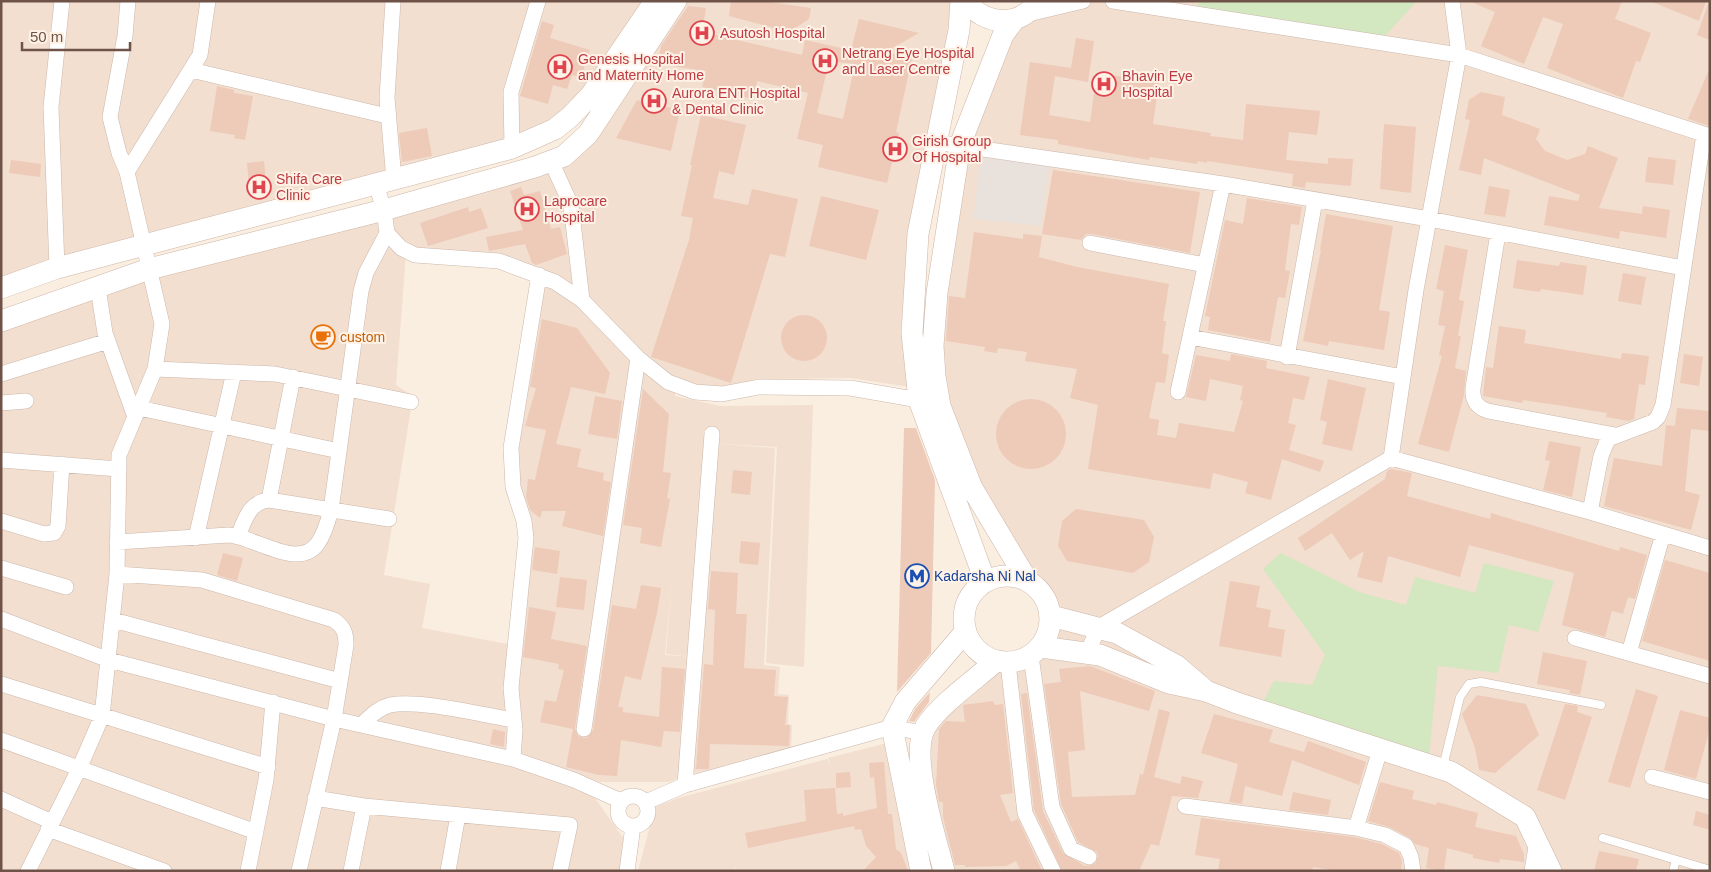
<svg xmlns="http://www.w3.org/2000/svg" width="1711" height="872" viewBox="0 0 1711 872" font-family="Helvetica,sans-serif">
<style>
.residential{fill:#f2dfcf;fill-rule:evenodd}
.industrial{fill:#e9e1db}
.green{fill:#d3e7c0}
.building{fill:#eecab9;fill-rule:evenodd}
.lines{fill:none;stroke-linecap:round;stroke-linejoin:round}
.lane-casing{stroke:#ccb7ab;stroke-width:9}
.street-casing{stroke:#ccb7ab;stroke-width:16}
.secondary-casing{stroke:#cfb6a8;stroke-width:22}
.lane{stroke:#fff;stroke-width:8}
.street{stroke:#fff;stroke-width:15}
.secondary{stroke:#fff;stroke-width:21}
.labels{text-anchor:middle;stroke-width:4;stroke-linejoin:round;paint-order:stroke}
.health-label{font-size:14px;fill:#be3a42;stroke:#fef2e6;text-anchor:start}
.food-label{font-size:14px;fill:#c56008;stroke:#fef2e6;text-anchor:start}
.transit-label{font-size:14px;fill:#164399;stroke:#fef2e6;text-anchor:start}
</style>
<rect width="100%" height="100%" fill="#faeee0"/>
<path class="residential" d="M1 1H653L554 128 1 286Z
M679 1H952L949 28 909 238 901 329 910 387 851 378 756 379 720 390 669 378 556 276 416 248 392 231 389 213 563 162Z
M1043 1H1710V871H945L921 738 996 665 1027 661 1048 639 1053 627 1049 593 1030 577 975 485 936 375 962 150 1005 39Z
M381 213 406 254 396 385 413 396 384 575 430 584 422 628 512 645 510 755 338 717 114 654 1 612V325L156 272Z
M542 279 556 285 675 386V396L720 406 813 405 804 667 766 663 777 447 708 443 775 448 764 665 780 667 778 694 789 695 788 724 792 725 791 752 687 775 669 782H600L517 756 516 729 527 538 513 487ZM672 577 666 654 694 657 665 655Z
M1 627 512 761 590 791 626 842 622 871H1Z
M891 742 919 871H734L737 864 733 871H638L655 807 678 798 827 759 831 767 828 758Z"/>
<path class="industrial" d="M981 150 1050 161 1041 226 973 219Z"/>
<path class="green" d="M1201 1H1417L1385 36 1195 7Z
M1281 553 1359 592 1406 605 1415 577 1475 593 1484 563 1554 581 1538 632 1509 625 1498 673 1438 666 1429 756 1263 702 1274 681 1312 685 1325 655 1263 569Z"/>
<path class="building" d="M731 1H763L811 8 809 19 789 32 729 16Z
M1469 1H1622L1615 19 1651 33 1640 62 1636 61 1623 98 1547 68 1563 24 1543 17 1524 64 1481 46 1495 12Z
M1650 1H1706L1699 21Z
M1708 4H1710V40L1697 35Z
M688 6 706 8 702 32 802 55 805 40 851 50 859 19 919 33 885 52 912 58 896 132 899 133 887 183 818 167 823 145 797 139 808 93 757 81 753 99 702 87 706 71 658 64 661 46ZM829 61 855 64 843 119 817 113Z
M542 21 554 25 550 38 590 50 581 77 572 75 567 89 553 85 548 104 520 96Z
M1076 38 1094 41 1088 82 1055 76 1049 115 1090 122 1097 73 1159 82 1153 124 1211 133 1210 136 1243 140 1246 104 1320 111 1317 135 1289 132 1286 160 1328 164V158L1353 159 1351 186 1306 182 1305 188 1292 186 1293 174 1207 161V163L1198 161 1197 164 1150 157 1149 160 1058 144V140L1020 135 1030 62 1071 68Z
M1710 67V126L1688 119Z
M217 86 234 90V93L253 96 245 140 234 138 235 135 210 131Z
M1481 92 1505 97 1502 115 1540 129 1536 139 1545 151 1567 160 1585 154 1588 146 1618 158 1599 208 1642 214 1643 206 1670 210 1666 238 1620 231 1619 239 1544 225 1549 196 1578 201 1580 195 1484 158 1481 175 1459 170 1470 120 1465 119 1469 100Z
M637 100 680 110 671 151 616 138Z
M701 115 746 125 734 175 719 171 713 198 748 205 752 189 798 199 785 257 770 254 731 383 651 357 689 240 693 218 681 216 692 165H690Z
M1384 124 1416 127 1411 193 1380 189Z
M427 128 432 156 402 162 399 133Z
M1648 157 1676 160 1673 185 1645 182Z
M11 160 41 164 40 177 9 173Z
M264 161 267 195 250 197 247 163Z
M1053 170 1200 192 1190 253 1092 234H1086L1081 240 1042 234Z
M1489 186 1510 190 1505 217 1484 214Z
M521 187 524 195 540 191 551 229 560 227 567 254 536 265 532 263 525 244 489 251 486 237 523 230 510 191Z
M821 196 879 210 866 260 809 246Z
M1247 198 1302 207 1299 225 1291 224 1285 270 1290 271 1285 298 1278 297 1270 342 1208 330 1210 317 1205 316 1225 220 1243 224Z
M468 207 469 212 481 208 488 228 428 246 420 223Z
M1326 214 1393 226 1379 310 1390 312 1384 350 1329 341 1328 346 1303 341 1321 250H1320Z
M974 232 1023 239V234L1042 236 1039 257 1077 267 1169 284 1163 321H1166L1162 353 1169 355 1165 383 1156 382 1149 418 1159 420 1157 435 1176 438 1179 423 1234 432 1243 401 1240 400 1243 386 1210 379 1206 401 1186 397 1196 355 1230 361 1231 354 1267 361 1266 368 1310 377 1304 400 1293 398 1288 423 1296 425 1289 450 1324 461 1320 472 1282 459 1271 500 1245 493 1248 482 1213 473 1210 489 1088 469 1098 405 1070 398 1077 369 1025 361 1027 352 998 348 997 353 984 351 985 347 946 341 949 296 965 298Z
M1445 245 1468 250 1459 300 1464 301 1458 336H1461L1455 368 1466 371 1464 395 1449 452 1418 444 1442 356 1439 355 1445 326 1438 325 1444 291 1436 289Z
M1517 260 1559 266 1560 262 1587 266 1583 295 1541 289 1540 292 1513 288Z
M1623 273 1646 277 1641 305 1618 301Z
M781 338a23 23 0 1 1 46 0a23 23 0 1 1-46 0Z
M542 319 577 328 610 373 605 394 571 387 556 444 581 449 577 467 604 473 603 480 611 482 603 536 562 526 566 511H542L540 518 530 510 526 497 528 479 535 480 546 430 525 426 536 388 530 387Z
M1499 326 1526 330 1524 343 1621 359 1622 353 1649 356 1645 385 1639 384 1634 419 1629 421 1606 417 1607 413 1557 405 1523 400 1522 403 1483 396 1486 367 1493 368Z
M1684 354 1703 357 1699 386 1680 383Z
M1328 379 1366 388 1352 451 1322 444 1327 422 1320 420Z
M643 389 669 414 663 472 671 473 667 498 670 499 661 547 640 543 642 528 623 525Z
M595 396 622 401 617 439 588 434Z
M996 434a35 35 0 1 1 70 0a35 35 0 1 1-70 0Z
M1677 408 1710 411V431L1691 429 1685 491 1700 495 1691 530 1604 506 1614 458 1662 466 1666 425 1675 426Z
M904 428H916L935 480 931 653 897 692Z
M1549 441 1581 447 1572 497 1543 490 1550 461 1545 460Z
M1391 469 1412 473 1407 496 1490 519 1491 513 1619 551 1620 547 1647 555 1635 599 1628 597 1623 614 1612 611 1605 637 1562 625 1574 573 1469 545 1460 577 1388 556 1382 583 1357 577 1364 551 1350 560 1332 533 1305 551 1298 538 1385 479 1387 471Z
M733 470 752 472 750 495 731 493Z
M1076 509 1144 520 1154 537 1149 562 1133 573 1067 561 1058 546 1062 521Z
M741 541 760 543 758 565 739 563Z
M535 547 560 551 557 574 532 570Z
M223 553 243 558 237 581 217 575Z
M1665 560 1710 573V661L1642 641Z
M711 571 738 573 736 614H747L744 668 776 670 774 696 788 697 785 725H790L789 746 710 744 709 769H696L704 664 713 665 715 610 708 609Z
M560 577 587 580 584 610 556 607Z
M1230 581 1260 586 1256 607 1271 610 1268 627 1285 630 1281 657 1219 646Z
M641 585 661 588 657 613 641 680 625 676 618 707H623V712L659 717 662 667 685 669 680 732 664 731 661 747 621 740 617 776 599 775 566 767 573 729 540 722 545 700 556 702 564 670 558 669 559 664 523 657 529 607 556 612 551 639 587 646 575 728 578 736 587 738 593 730 612 605 636 609Z
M1543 652 1587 661 1580 695 1569 693 1570 690 1537 684Z
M1090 666 1155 691 1149 711 1080 691 1085 750 1068 752 1072 797 1135 795 1140 774 1143 775 1159 709 1170 712 1154 777 1180 784 1182 776 1203 781 1198 798 1172 796 1159 846 1151 844 1139 871H1062L1034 810 1021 694 1027 693 1043 811 1063 853 1085 866 1095 864 1098 856 1097 852 1078 842 1061 804 1044 684 1061 682 1059 669Z
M1636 689 1658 696 1630 788 1608 782Z
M930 692 929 702 914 722 909 721 915 709Z
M1477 695 1526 704 1539 735 1495 773 1479 770 1475 748 1462 714Z
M993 701 995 705 1003 704 1013 793 1000 795 1011 822 1018 819 1042 871H1021L1016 861 1006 866 965 867V865H955L943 817V802H939L936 785 939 729 946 721 965 722 963 705Z
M1565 704 1578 706 1577 712 1592 717 1565 800 1537 790Z
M1680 710 1710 718V728L1696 779 1664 770Z
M1214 714 1273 730 1269 742 1304 752 1308 741 1366 762 1359 785 1292 760 1282 796 1245 786 1242 804 1229 802 1238 764 1201 753Z
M493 729 505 732 504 747 490 744Z
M884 762 888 814H892L896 849 901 853 908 871H863L876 857 866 846 861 829 855 830 854 826 748 848 745 833 806 821 804 790 835 788 837 814 843 813V816L877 808 874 777 870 778 869 763Z
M850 772 851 787 836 788V773Z
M1380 782 1414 791 1412 799 1436 805 1437 802 1478 813 1475 827 1516 836 1524 854V862L1500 859 1499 863 1473 858V855L1447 848 1444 871 1426 868 1429 848 1415 844 1410 838 1389 827 1368 821Z
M1293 792 1331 800 1328 815 1289 810Z
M1696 811 1710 815V830L1693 825Z
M1201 818 1354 837 1382 844 1399 853 1402 861 1401 871H1338L1313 867 1312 871H1218L1220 859 1195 855Z
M1599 851 1639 859 1636 871H1594Z"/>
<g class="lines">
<g class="lane-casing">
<path id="lane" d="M1443 767 1460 697 1469 684 1481 682 1601 705
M1603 838 1710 870
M1673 871 1676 860"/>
</g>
<g class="street-casing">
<path id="street" d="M393 1 387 98 394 180
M1113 1 1459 55 1710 136
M1024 15 1083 1
M191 70 387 116
M935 142 1223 184 1429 219 1683 268
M512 148 511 92 538 1
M551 161 571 205 582 300
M127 172 119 153 110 117 125 36 128 1
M376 184 384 210 387 233 401 248 415 255 499 261 555 282 582 300 638 358 668 382 695 392 722 394 759 387 850 388 919 400 927 399
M1498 233 1473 388C1472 400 1476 407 1488 411L1615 435
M1090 243 1205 265
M57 268 51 107 62 1
M98 288 105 333 135 417
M1190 337 1403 377
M1287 357 1315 200
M155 369 275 374 411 402
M1 374 108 341
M1178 392 1223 184
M1 403 26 401
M139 408 339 451
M1391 458 1590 512 1710 548
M1 460 119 469
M269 500 293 377
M1590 512 1601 456 1608 439 1653 422 1658 417 1663 405 1704 134
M1 521 44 534 54 533 58 526 62 464
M238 536C245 520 249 502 269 500L389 519
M196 538 234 372
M117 542 229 535C255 537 299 571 318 543 325 533 328 521 331 510L361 291 366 273 387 233
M1 568 66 587
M117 574 202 580 334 620C344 627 346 633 346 645L334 719 299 871
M1 619 109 660 334 719 513 759 574 780 621 801
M113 620 340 681
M1575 638 1710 676
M1087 653 1099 627 1391 458 1416 290 1459 55 1452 1
M1629 653 1663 534
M1031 656 1052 807 1071 849 1089 857
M1008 663 1025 813 1053 871
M1 684 268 767
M361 725C370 717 378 708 390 705 419 699 482 715 514 720
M584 729 638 358
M1 740 256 832
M513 759 515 730 511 688 526 538 524 521 513 487 511 448 539 275
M1652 777 1710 792
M685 785 712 434
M618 811a15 15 0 1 1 30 0a15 15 0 1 1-30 0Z
M315 798 364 806 351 871
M1 799 52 822
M646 802 685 785 892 727 922 733
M364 806 570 825 560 871
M1185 806 1356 828 1385 835 1406 846 1411 857 1413 871
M1356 828 1380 750
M48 829 164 871
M28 871 79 769 102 716 117 574 119 455 155 369 162 324 127 172 200 55 208 1
M248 871 266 780 273 702
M448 871 458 815
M627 871 633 826
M1532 871 1537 841"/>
</g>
<g class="secondary-casing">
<path id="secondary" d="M961 1 959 30 918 234 912 333 919 400 985 581
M966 1C985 26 1020 28 1038 1
M1014 20 1003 35 960 145 937 293 933 346 935 376 940 406 972 488 1027 580
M1 288 57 268 512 148 555 129 570 117 591 95 655 1
M1 321 149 269 384 210 535 167 564 156 588 134 676 1
M964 619a43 43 0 1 1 86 0a43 43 0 1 1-86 0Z
M1051 616 1117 633 1177 666 1204 689
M1041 647 1100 655 1169 683 1206 691 1237 703 1451 772 1525 817 1551 871
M921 871 892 727 905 702 965 632
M944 871C936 838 908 754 926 726 940 704 976 679 996 661"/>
</g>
<use href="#lane" class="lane"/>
<use href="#street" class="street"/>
<use href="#secondary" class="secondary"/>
</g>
<defs>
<g id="hospital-ring" transform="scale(1.25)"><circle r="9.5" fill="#fef2e6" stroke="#e0444e" stroke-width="1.5"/><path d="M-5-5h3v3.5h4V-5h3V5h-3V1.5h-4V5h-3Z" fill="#e0444e"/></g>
<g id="cafe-ring" transform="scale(1.25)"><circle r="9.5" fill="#fef2e6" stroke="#e8710a" stroke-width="1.5"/><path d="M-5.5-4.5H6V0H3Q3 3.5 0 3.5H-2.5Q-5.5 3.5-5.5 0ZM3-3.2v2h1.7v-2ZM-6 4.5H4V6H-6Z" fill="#e8710a"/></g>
<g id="metro-ring" transform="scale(1.25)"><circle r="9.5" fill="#fef2e6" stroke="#1a4fb4" stroke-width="1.5"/><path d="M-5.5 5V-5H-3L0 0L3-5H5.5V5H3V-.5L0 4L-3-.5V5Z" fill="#1a4fb4"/></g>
</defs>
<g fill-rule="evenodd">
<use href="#hospital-ring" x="702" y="33"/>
<use href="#hospital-ring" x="825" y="61"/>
<use href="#hospital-ring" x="560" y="67"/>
<use href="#hospital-ring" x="1104" y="84"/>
<use href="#hospital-ring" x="654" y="101"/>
<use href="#hospital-ring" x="895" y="149"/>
<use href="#hospital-ring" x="259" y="187"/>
<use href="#hospital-ring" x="527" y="209"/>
<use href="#cafe-ring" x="323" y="337"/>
<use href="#metro-ring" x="917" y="576"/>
</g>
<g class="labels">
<g class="health-label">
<text x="720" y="38">Asutosh Hospital</text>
<text x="842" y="58">Netrang Eye Hospital<tspan x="842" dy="16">and Laser Centre</tspan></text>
<text x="578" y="64">Genesis Hospital<tspan x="578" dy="16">and Maternity Home</tspan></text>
<text x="1122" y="81">Bhavin Eye<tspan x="1122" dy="16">Hospital</tspan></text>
<text x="672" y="98">Aurora ENT Hospital<tspan x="672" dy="16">&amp; Dental Clinic</tspan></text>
<text x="912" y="146">Girish Group<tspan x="912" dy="16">Of Hospital</tspan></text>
<text x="276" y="184">Shifa Care<tspan x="276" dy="16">Clinic</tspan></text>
<text x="544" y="206">Laprocare<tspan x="544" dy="16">Hospital</tspan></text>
</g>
<g class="food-label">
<text x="340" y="342">custom</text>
</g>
<g class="transit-label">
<text x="934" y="581">Kadarsha Ni Nal</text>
</g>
</g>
<rect width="1711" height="872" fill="none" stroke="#6f5349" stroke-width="5"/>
<path d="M22 42v8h108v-8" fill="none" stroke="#6f5349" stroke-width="2.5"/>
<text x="30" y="42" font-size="15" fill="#6f5349" stroke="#fef2e6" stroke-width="4" paint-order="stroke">50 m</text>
</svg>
